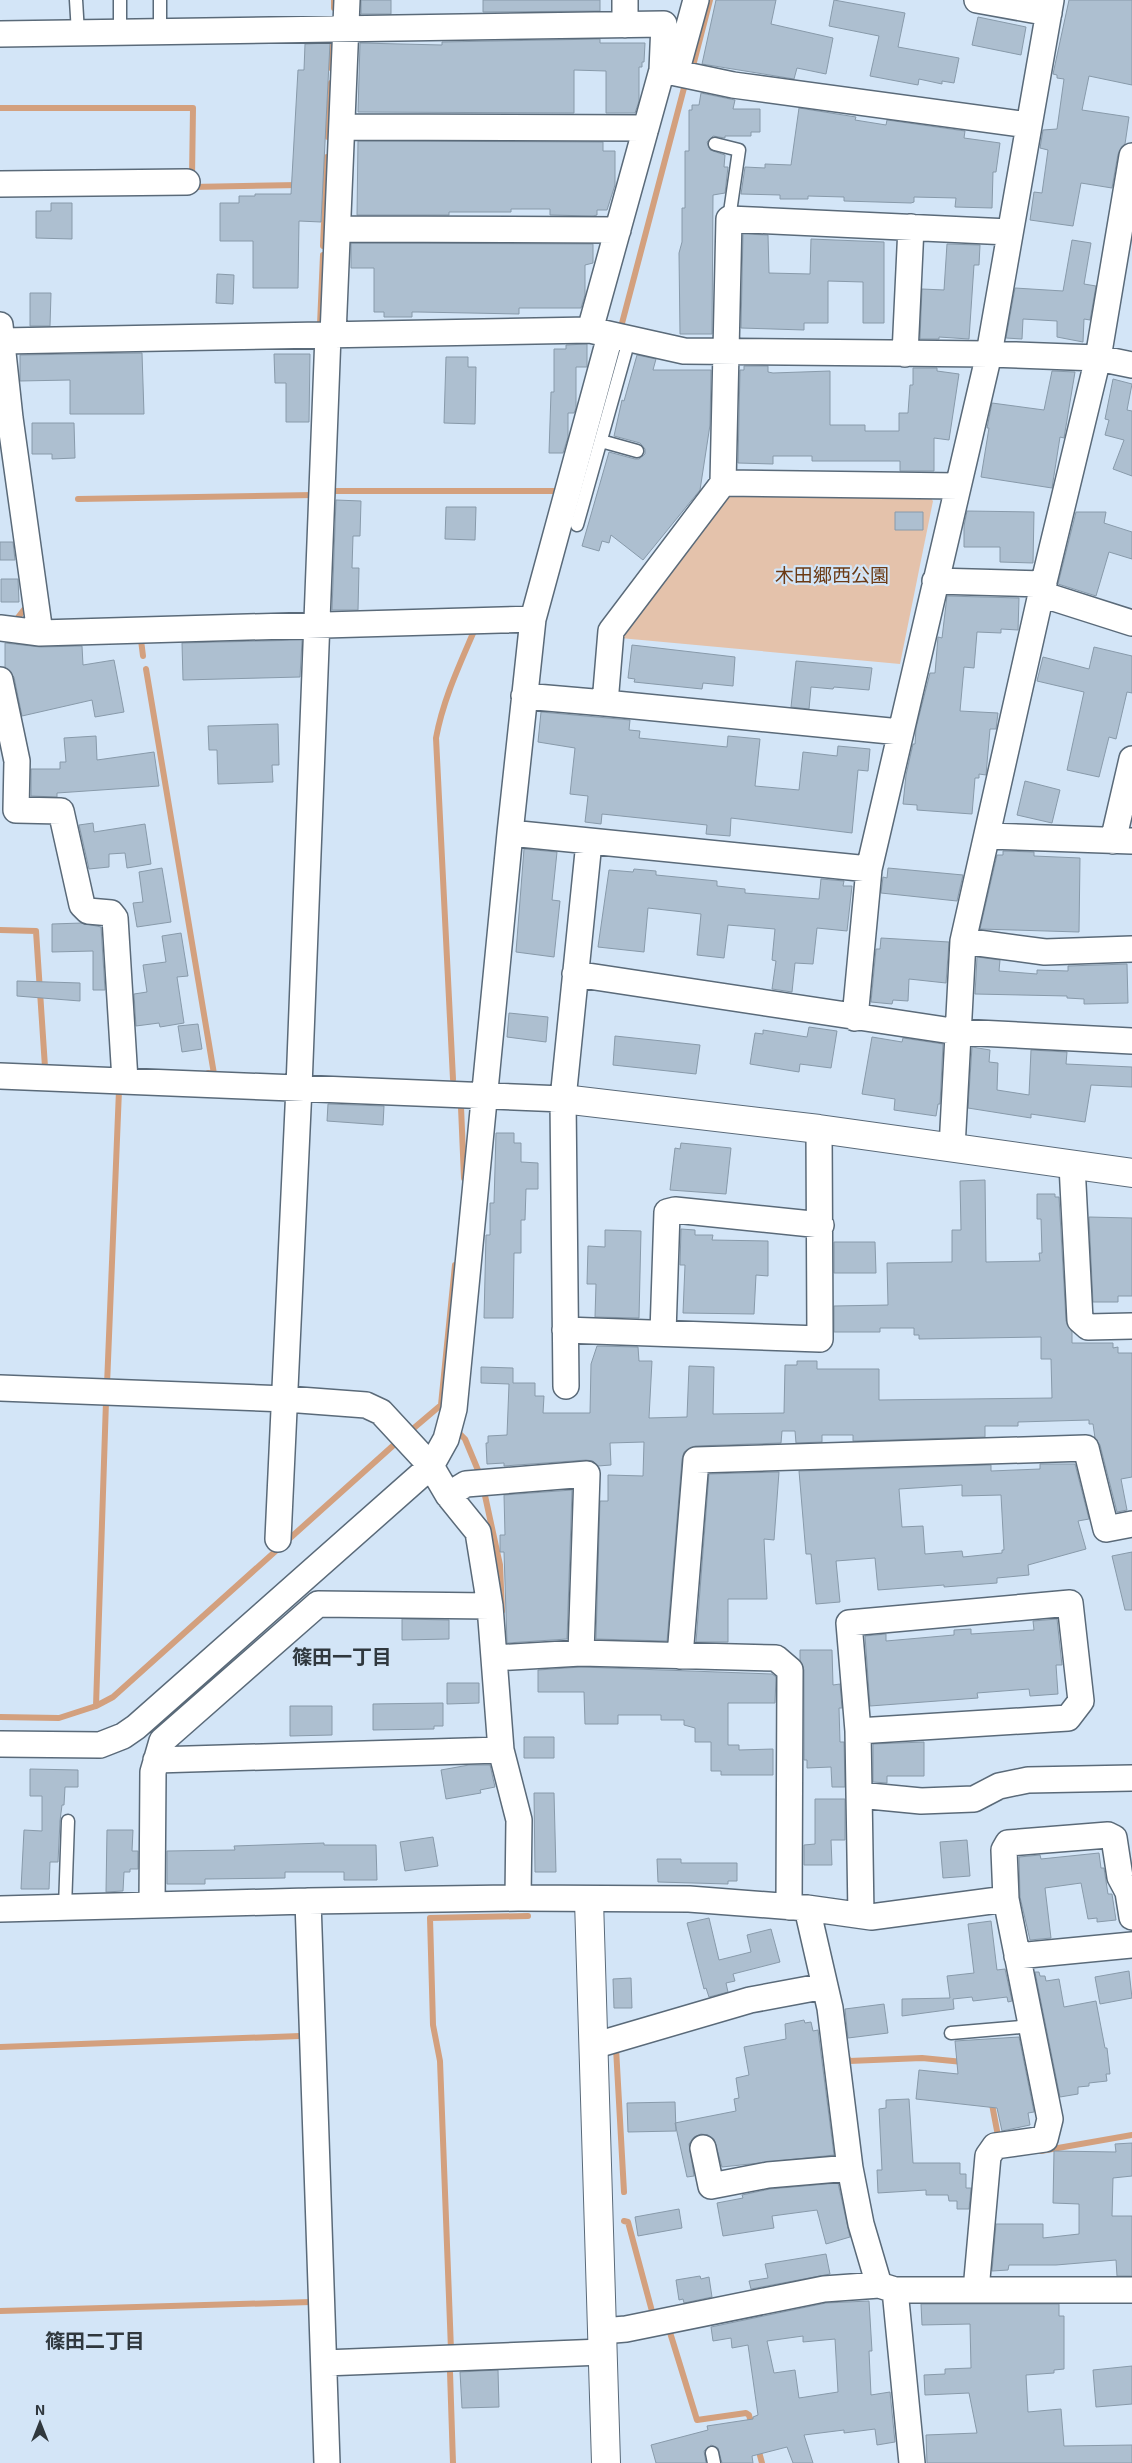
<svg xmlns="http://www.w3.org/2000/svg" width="1132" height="2463" viewBox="0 0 1132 2463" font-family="'Exo 2','Noto Sans JP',sans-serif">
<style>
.green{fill:#e4c2ab}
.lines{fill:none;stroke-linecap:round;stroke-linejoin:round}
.stream{stroke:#d3a07e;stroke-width:6}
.building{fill:#adbfd0;stroke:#889aaa;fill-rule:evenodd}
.lane-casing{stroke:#5a6a79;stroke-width:15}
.street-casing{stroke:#5a6a79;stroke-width:28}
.secondary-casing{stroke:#5a6a79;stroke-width:30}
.lane{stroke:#fff;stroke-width:12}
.street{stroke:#fff;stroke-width:25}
.secondary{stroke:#fff;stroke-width:28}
.labels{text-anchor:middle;stroke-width:4.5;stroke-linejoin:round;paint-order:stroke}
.park-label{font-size:19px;fill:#6b3a14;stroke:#d3e5f7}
.neighbourhood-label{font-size:20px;font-weight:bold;fill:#30383e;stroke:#d3e5f7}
</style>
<rect width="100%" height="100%" fill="#d3e5f7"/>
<path class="green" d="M724 493 927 494 933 501 900 664 620 638Z"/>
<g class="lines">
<path class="stream" d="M334 8V0
M694 62 710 0
M331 68 332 39
M0 108H193L192 178
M328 137 331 83
M191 187 299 185
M323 246 327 157
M320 325 323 255
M621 327 684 88
M330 491H555
M78 499 314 495
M16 620 26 607V604
M141 640 143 656
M146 669 214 1074 208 1073
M0 930 36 931 45 1067H49
M453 1079 436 738C443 700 459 666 474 631H470
M461 1107 464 1178
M107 1385 119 1090
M458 1432 465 1439 480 1475
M408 1433 441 1405 455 1265
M484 1491 500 1565 502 1611
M96 1706 113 1697 396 1443
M0 1717 59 1718 96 1706 106 1401
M0 2047 300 2036
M620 2047 616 2048 624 2192
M846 2055 849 2061 922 2058 963 2062
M991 2099 998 2136
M1041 2151 1132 2135
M624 2221 628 2222 653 2315
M0 2311 311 2302
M668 2326 697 2420 746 2413 749 2415 752 2426
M451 2350 440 2061 433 2025 430 1918 528 1916
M450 2372 453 2463
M758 2448 762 2463"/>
</g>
<path class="building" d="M361 0H391V14H361Z
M483 0H600V11L483 12Z
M716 0H776L771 24 833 38 826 74 797 68 794 79 702 64Z
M834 0 905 13 898 47 959 58 954 83 942 81V84L919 79 918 85 870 76 879 36 829 26Z
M1069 0H1132V85L1089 76 1082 110 1129 117 1125 144 1118 154 1112 188 1081 183 1073 226 1030 220 1034 192 1042 193 1048 150 1040 148 1043 130 1057 129 1064 79 1057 78V75L1053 74Z
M978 17 1026 27 1021 55 972 45Z
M600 39V43H645L644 62H642V67H639V101L635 113H606V71L574 70V113L358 112 360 43 442 45V42Z
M330 43 321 222 299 221 298 288H253V241H220V203H239V196H255V194H291L298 70H304L305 44Z
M701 93 735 100 733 109H760V132H751V136H725V138L713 136 707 142 710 150 725 155 724 167H728L725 193 713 195 712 334H680L679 253 682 242V208H685V151H689V110H692V105H699Z
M799 108 856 117 855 120 886 125 887 120 965 131 964 138 1000 143 996 172H993L992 208 955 207 956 198 914 197V202L911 203 844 201V197L808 196V199H780V195L741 194 745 167 765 168V164L791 165Z
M358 141 603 142V151H615V185L607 210H597V215L593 216 550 215V209H511V212H449V215H357Z
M51 203H72V239L36 238V211H51Z
M743 234 768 235 769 273 810 274 811 239 884 242V323H863V282L828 281V323H804V330L741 328Z
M1072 240 1091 243 1084 284 1096 286 1090 320 1084 319 1083 342 1057 337V321L1023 319 1022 339 1006 338 1015 288 1063 291Z
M351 243 593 244V263L585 265V295L581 308H519V314L418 312H412V317H384V312H374V268H351Z
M947 244 980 245 979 265H974L969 339 939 337V339H920L922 289 944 290Z
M217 274 234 275 233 304 216 303Z
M30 293H51L50 326H30Z
M587 344V367H576V408L574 413H568V437L563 453H549L551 392H554V349H566V345Z
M142 353 144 414H70V380L20 381V355Z
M274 354H310L309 422H286V383H275Z
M637 355 656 359 653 370H711L710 425 700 490 643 560 611 535 609 543 602 541 599 551 582 546 609 452 635 459H639L645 454V449L640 443 614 436 622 400 624 401Z
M446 357H468V367H476L475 424 444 423Z
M744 366H768V372L773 373 830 371V425H865V431H899V413H908L910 385H913V368H937V371L959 374 949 440 934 438V471H900V461H812V456H773V464L738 463 740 370H744Z
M1052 371 1075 372 1064 438 1060 437 1052 488 981 477 989 428H987L992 403 1044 410Z
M1113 379 1132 384 1127 410 1132 411V476L1113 469 1124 440 1105 435 1109 420 1105 419Z
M32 423H74L75 458 52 459V454H32Z
M336 500 361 501 360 536H353L352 568H359L358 610H332Z
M446 507H476L475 540 445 539Z
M967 511 1034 512 1033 563 1000 562V547H964V526Z
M895 512H923V530H895Z
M1076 512H1106L1104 523 1132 532V559L1109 552 1096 596 1058 584Z
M0 542H13L15 560H0Z
M1 579H18L19 602H1Z
M947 596 1019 598 1018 630 1001 629V633L977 632 974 668 964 667 960 711 998 713 996 729H990L986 775 979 774V778H975L972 814 917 810V805L903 804 906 775 913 744H915L916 728 930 673H935L938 637 942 638Z
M302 640 300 677 183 680 182 643Z
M5 643 40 647 82 646 83 665 114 660 124 712 95 717 92 700 22 716 14 677 5 667Z
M632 645 735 657 733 686 703 683 702 689 634 682 635 679 628 678Z
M1094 647 1132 656V693L1127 692 1116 739 1109 737 1099 777 1067 770 1084 692 1037 681 1043 657 1089 669Z
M796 661 872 668 869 690 834 687 833 689 811 687 809 709 791 707Z
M541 712 630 720 629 730 640 731 639 738 727 747 728 736 760 739 755 786 799 790 803 752 837 756 838 746 870 749 868 771 858 770 852 833 731 818 730 836 706 834 707 825 602 814 601 824 585 822 588 796 570 794 575 748 538 742Z
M278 724 279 765H272L273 782 218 784 217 750H209L208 726Z
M96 736 97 760 154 752 159 786 57 793V797L31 796V769H60V762H66L64 738Z
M1025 781 1060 790 1052 823 1017 815Z
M93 823 94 832 145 824 151 864 127 868 125 853 109 854V867L89 869 79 825Z
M524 849 557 852 552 900 560 901 554 957 516 952Z
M1003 851 1034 852V856L1080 858 1079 932 980 929 997 855H1003Z
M162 868 171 922 137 927 133 903 143 902 139 872Z
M888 868 963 875 957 901 881 893 883 877 887 878Z
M634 869 656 871V875L717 881V886L745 889V893L819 899 821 879 844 881 843 886H852L847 931 817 928 813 964 795 963 792 992 772 989 776 961 772 960 775 929 728 925 724 958 697 955 701 914 648 908 644 952 598 947 609 870 633 872Z
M82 923 101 927 105 990H93V951L52 952V924Z
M181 933 188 976 177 977 184 1023 160 1027 159 1023 136 1026 134 994 147 992 143 965 166 962 162 936Z
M881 938 949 942 946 983 909 979 908 1001 893 1000 892 1004 871 1002 876 949H880Z
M977 957 1000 960 999 971 1037 974V970L1068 971V966L1127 964 1128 1003 1084 1004V999L1067 998V996L975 994Z
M17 981 80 983V1001L17 996Z
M509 1013 548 1017 546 1042 507 1037Z
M198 1024 202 1049 182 1052 178 1026Z
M809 1027 837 1031 831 1068 800 1064 799 1072 750 1064 755 1033 763 1034V1030L807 1037Z
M615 1036 700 1045 696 1074 613 1065Z
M872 1037 902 1042 903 1038 943 1044 940 1104H938L936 1116 894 1110 895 1099 862 1094Z
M972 1047 990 1050 989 1062 998 1063 997 1090 1029 1095 1031 1050 1067 1052 1066 1064 1132 1067V1087L1091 1085 1085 1122 1031 1114V1118L968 1108Z
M328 1104 384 1106 383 1125 327 1121Z
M496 1133H514V1143H521V1162L538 1163V1189H526L525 1220H521V1253H514L513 1318H484L486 1235H490V1203H494Z
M681 1143 731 1148 726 1194 670 1190 675 1148 680 1149Z
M985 1180 986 1262 1040 1261 1039 1253H1042L1041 1219H1037V1194H1055V1197H1059L1066 1321 1072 1332V1343H1113V1348L1118 1347V1353H1132V1477L1121 1479 1127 1510 1117 1512 1100 1445 1095 1438 1093 1424H1089V1420L1018 1422V1426H985V1437L853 1441V1435H822V1442L796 1443 795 1431H782L781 1443 695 1446 684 1452 682 1459 667 1641 596 1639 600 1501H608V1475L643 1476 644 1442 610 1443 611 1465 598 1466 593 1461 586 1460 504 1466V1463L487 1464 486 1443H488V1436L507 1435 509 1384 481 1383V1367L513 1368V1383H535V1396H544L543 1413H590L591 1364 597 1346 638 1347 639 1361H652L649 1418 687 1417 689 1366 714 1367 713 1414 784 1413 785 1365H797V1361H817V1369H879V1400L1052 1398 1051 1359H1041V1337L919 1339V1335H914V1328H880V1332H834V1306L888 1305 887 1263 952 1262V1230H961L960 1181Z
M1089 1217 1132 1218V1296H1118V1302H1093Z
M681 1229 695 1230V1235H713L712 1240 768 1241V1276L756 1275 754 1314 683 1313 685 1265H680Z
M605 1230 641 1231 639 1318 595 1317 596 1284H587L588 1246 605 1247Z
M834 1242H875L876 1273H834Z
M1040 1464H1075L1089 1519 1078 1521 1086 1549 1028 1565 1029 1575 997 1578V1583L944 1587V1585L878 1590 875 1558 836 1561 840 1602 816 1604 811 1554H806L799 1471 991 1465V1471L1040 1469ZM962 1485V1496L1001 1495 1004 1550H1002V1553L963 1557 962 1551 925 1554 923 1526 902 1527 899 1489Z
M779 1472 774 1540 764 1539 767 1599H728V1642H696L709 1474Z
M572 1490 567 1639 507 1643 504 1552H500V1535H505L504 1495Z
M1132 1552V1610H1125L1112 1556Z
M402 1619 449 1620V1639L402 1640Z
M1057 1619 1062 1665H1056L1058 1694 1030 1696 1029 1689 977 1693 978 1698 870 1706 865 1636 886 1634V1641L954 1635V1630L971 1629V1634L1034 1630 1033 1621Z
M800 1650H832L833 1685 840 1684 842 1708H839L840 1742H844L845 1787H832L831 1767 807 1768V1760H804V1670L800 1660Z
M581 1667 772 1674 776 1677 775 1703H728V1745H739V1750L773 1749V1775H721V1771H711V1742H695V1728L684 1725V1720H661V1715H618V1724H585L584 1692H538V1670Z
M447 1683H479V1703L447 1704Z
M443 1703V1726H434V1729L373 1730V1704Z
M290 1706H332V1735L290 1736Z
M524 1737H554V1758H524Z
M924 1742V1776H887V1783L873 1782V1744Z
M469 1765H490L495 1787 480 1790 481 1793 446 1799 441 1770Z
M30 1769 78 1770V1787H65L64 1805H62L60 1821 58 1862H50L49 1889H21L24 1830 42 1831V1796H30Z
M534 1793H554L556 1872H535Z
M815 1799H845V1840H831L832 1865H804V1845L815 1844Z
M107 1830H133L132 1851H138V1869H130V1872H124L123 1891 106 1892Z
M433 1837 438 1866 405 1871 400 1842Z
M967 1840 970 1876 943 1878 940 1842Z
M324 1843V1845H376L377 1880H344V1872H285V1878L205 1879V1884H167V1851L235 1850 234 1846Z
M1099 1853 1101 1868H1104L1108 1894H1112L1116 1920 1097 1922V1918L1088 1919 1081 1883 1045 1888 1051 1938 1030 1940 1020 1897 1019 1857 1040 1855 1041 1859Z
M657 1859H681V1863H737V1881H728V1884L658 1882Z
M709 1918 719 1960 751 1952 747 1935 771 1929 780 1962 733 1974 735 1981 726 1983 728 1992 709 1997 706 1988 704 1989 687 1923Z
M991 1921 997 1970 1005 1969 1012 2001 1008 2002 1007 1997 973 2001 972 1997 953 1999 954 2009 902 2016V1999L950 1998 947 1976 974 1973 968 1924Z
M1129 1971 1132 1998 1100 2004 1095 1977Z
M1035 1972H1039L1040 1976H1045L1046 1981 1059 1979 1064 2007 1096 2001 1105 2048H1107L1110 2074H1106L1107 2081 1089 2083V2086L1078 2087V2094L1060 2097Z
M631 1978 632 2008H614L613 1979Z
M884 2004 888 2033 848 2038 845 2009Z
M804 2020 805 2023 811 2022 813 2031 818 2030 834 2155 722 2167 714 2139 708 2135 701 2134 694 2137 689 2144 694 2176 687 2177 675 2123 736 2111 734 2099 739 2098 736 2078 749 2075 744 2047 786 2039 785 2024Z
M1019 2037 1034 2112 1028 2113 1030 2125 1002 2131 997 2108 916 2099 919 2070 958 2074 955 2041Z
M909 2099 913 2163H960V2174H966V2188H971L969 2209H957V2201H949L948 2195H926V2190L878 2193 877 2170H882L879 2109 886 2108V2100Z
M675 2102 676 2131 628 2132 627 2103Z
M1132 2143V2176L1113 2178 1112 2216H1132V2276H1117L1116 2260 1056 2265H1009L1008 2270 992 2271 996 2224H1043V2238L1079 2234V2204L1053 2203 1054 2151 1116 2152 1115 2144Z
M838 2183 850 2237 826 2244 817 2210 772 2216 774 2228 723 2236 717 2203 743 2198 742 2195 770 2189Z
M679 2209 682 2228 638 2236 635 2217Z
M826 2254 830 2274 751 2289 749 2281 768 2278 765 2264Z
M700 2276 701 2279 709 2277 712 2297 684 2303 683 2299 679 2300 676 2280Z
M869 2301 872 2351H869L871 2395 890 2392 895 2442 877 2445 875 2429 844 2433V2430L804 2435 813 2463H793L787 2447 752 2456 753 2463H722L718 2448 711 2445 704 2451 706 2463H656L651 2445 708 2430 707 2426 753 2419V2417L758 2415 748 2345 732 2348 731 2338 713 2341 711 2327 826 2303ZM803 2336V2342L835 2339 838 2392 799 2398 795 2370 774 2373 767 2341Z
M921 2304H1059V2316H1064V2369L1054 2370V2373L1026 2375 1028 2412 1061 2409 1064 2446 1132 2445V2463H927L926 2435 977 2433 969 2393 925 2395 924 2375 945 2374V2369L971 2368 970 2324 922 2325Z
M1132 2366V2404L1096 2407 1093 2370Z
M498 2370 499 2407 462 2408 460 2372Z"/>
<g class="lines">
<g class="lane-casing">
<path id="lane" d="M76 0 78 33
M120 0V32
M160 0V32
M715 144 739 150 729 219
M601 441 637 451
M577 525 629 340
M65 1908 68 1821
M951 2033 1032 2026
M712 2453 714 2463"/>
</g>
<g class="street-casing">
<path id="street" d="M625 0V25
M977 0 1049 13
M0 34 664 24 662 70 590 330
M662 70 733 85 1028 125
M676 73 696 0
M342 127 646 128
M0 184 187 182
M338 229 618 230
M0 325 10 418 40 633
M333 335 347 0
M610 336 533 619 510 833 869 869
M2 341 590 330 684 351 989 354 1098 358 1132 365
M905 354 911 227
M723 483 958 486
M935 581 1044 584
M1041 594 1132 623
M0 628 40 633 533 619
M0 680 17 761 16 810 61 811 82 905 88 911 111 913 115 918 125 1080
M524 696 605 703
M900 732 605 703 611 631 723 483 729 219 1009 232
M987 836 1132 841
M1113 841 1132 759
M963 941 1045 952 1132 949
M575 974 958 1032 1132 1041
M855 1018 869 869 989 354 1051 0
M0 1076 563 1099
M952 1148 963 941 1041 594 1098 358 1132 156
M1072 1165 1080 1320 1088 1327 1132 1326
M565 1330 820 1339 819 1129
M663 1333 667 1212 675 1210 821 1225
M566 1386 563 1099 589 842
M0 1388 286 1399 366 1405 381 1412 431 1466 448 1495 478 1532 490 1606 501 1750 519 1820 518 1898
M448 1495 466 1484 587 1474 581 1653
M278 1539 299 1087 328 335
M680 1656 696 1460 1086 1448 1106 1529 1132 1524
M494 1658 581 1653 776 1658 790 1670 789 1907
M858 1731 1068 1718 1081 1701 1070 1603 849 1623 858 1731 861 1915
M0 1744 100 1745 123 1736 136 1727 431 1466 446 1439 454 1409 510 833
M156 1760 501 1750
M859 1795 921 1801 974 1799 999 1786 1028 1780 1132 1778
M1006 1899 1004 1850 1008 1843 1108 1835 1114 1838 1120 1877 1128 1892 1132 1917
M308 1901 327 2463
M152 1905 153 1772 162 1741 318 1604 490 1606
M807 1908 871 1917 1006 1899 1050 2119 1045 2139 995 2146 988 2156 976 2290
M0 1909 308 1901 518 1898 689 1899 807 1908 830 2008 850 2168 861 2224 879 2285
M1017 1956 1132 1945
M593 2046 750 2000 825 1986
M703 2148 711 2186 768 2175 850 2168
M895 2290 912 2463
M602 2331 626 2329 824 2289 879 2285 895 2290H1132
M324 2363 602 2352"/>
</g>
<g class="secondary-casing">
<path id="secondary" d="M563 1099 819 1129 1132 1173
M589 1900 606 2463"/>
</g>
<use href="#lane" class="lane"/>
<use href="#street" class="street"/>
<use href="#secondary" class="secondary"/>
</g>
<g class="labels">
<g class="park-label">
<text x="832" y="582">木田郷西公園</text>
</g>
<g class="neighbourhood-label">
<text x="342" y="1664">篠田一丁目</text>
<text x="95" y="2348">篠田二丁目</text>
</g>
</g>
<g transform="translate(40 2423)" stroke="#d3e5f7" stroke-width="4" paint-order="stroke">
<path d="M0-4L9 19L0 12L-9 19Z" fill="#30383e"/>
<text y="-8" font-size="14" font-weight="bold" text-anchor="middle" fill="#30383e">N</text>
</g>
</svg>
